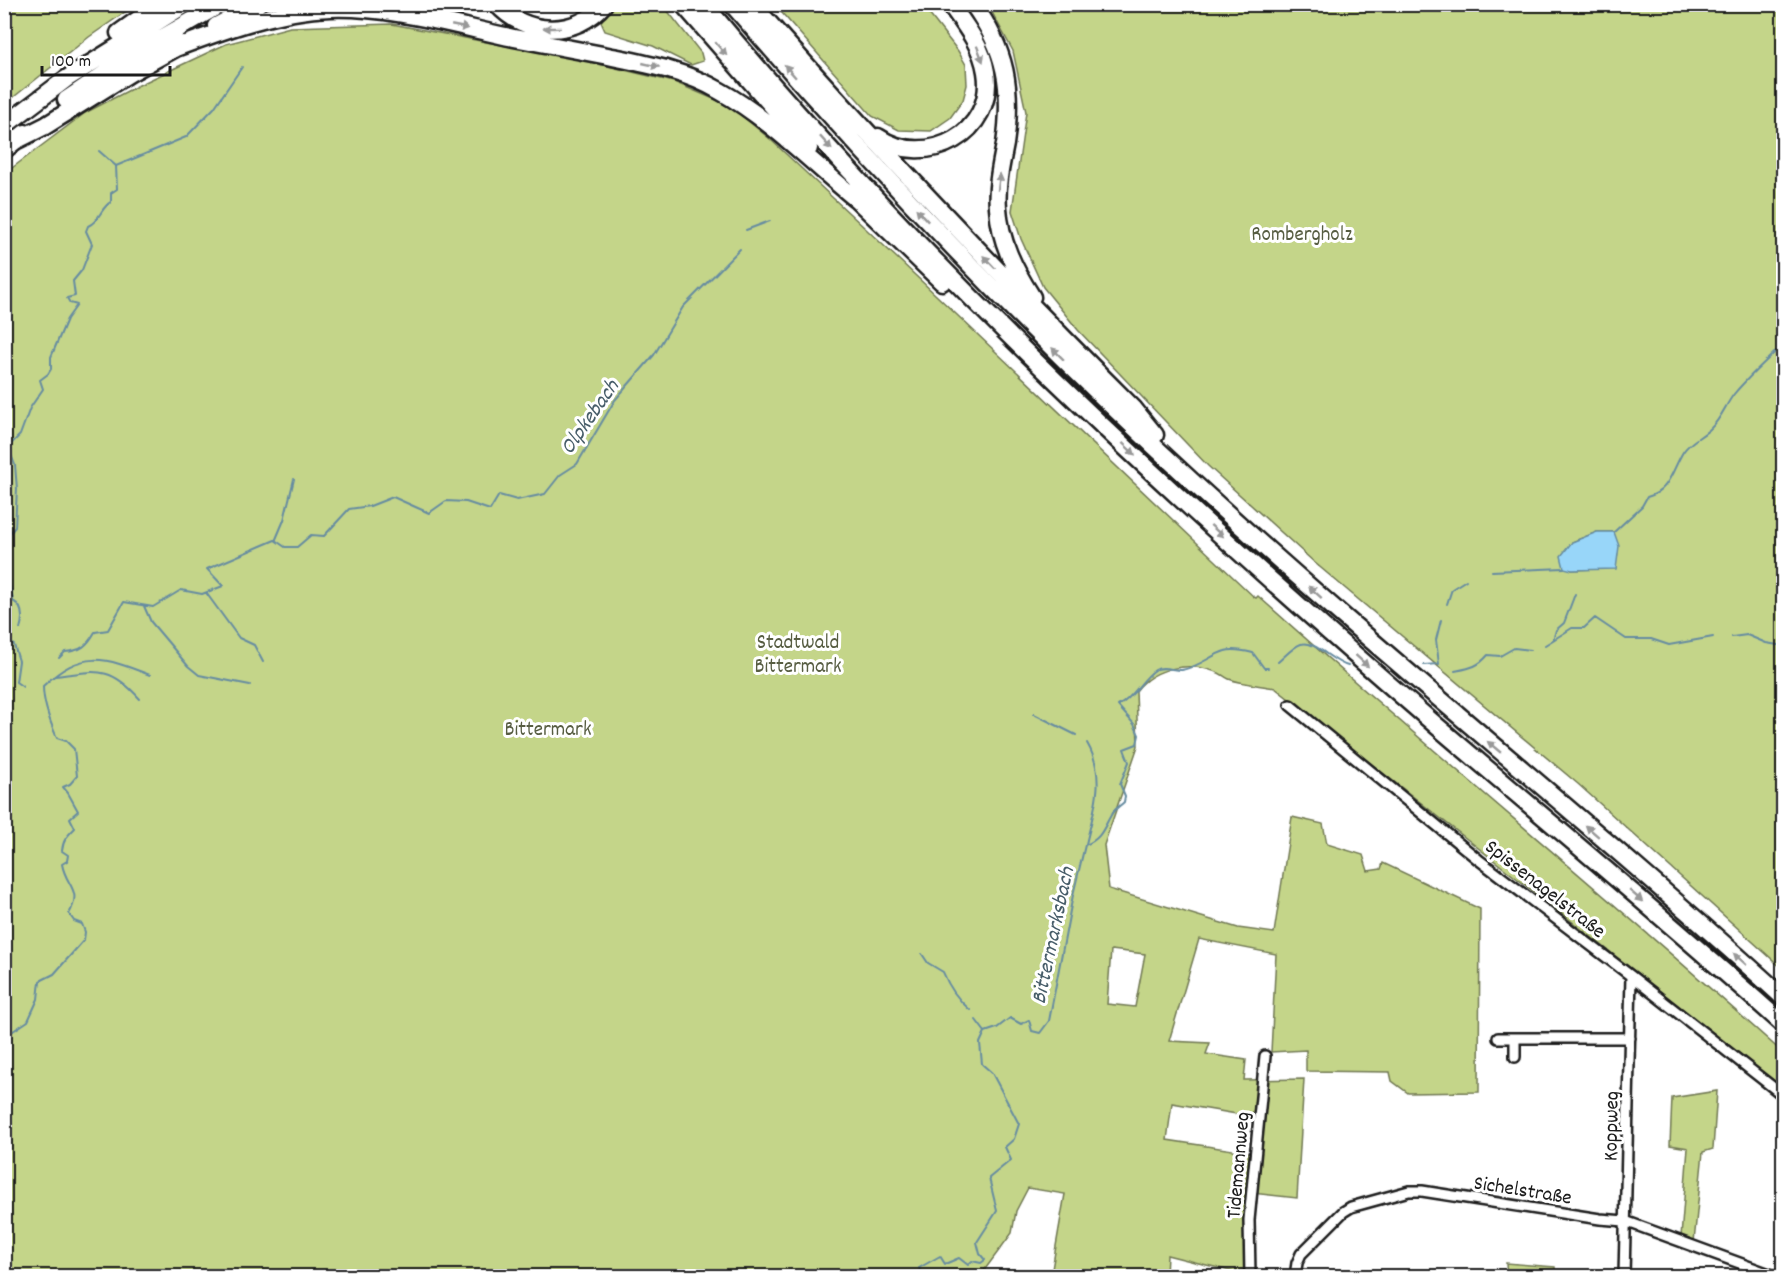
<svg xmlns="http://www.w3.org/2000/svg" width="1788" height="1281" viewBox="0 0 1788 1281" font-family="Dekko,sans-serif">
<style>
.green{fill:#c4d589;stroke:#707852;stroke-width:1.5;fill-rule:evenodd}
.water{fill:#98d6f9;stroke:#668ca1;stroke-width:1.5}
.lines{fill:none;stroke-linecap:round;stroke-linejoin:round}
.stream{stroke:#668ca1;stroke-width:2}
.street-casing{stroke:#1c1c1c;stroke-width:14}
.highway-casing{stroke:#1c1c1c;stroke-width:21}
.street{stroke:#fff;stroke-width:9}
.highway{stroke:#fff;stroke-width:16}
.oneway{fill:#999}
.labels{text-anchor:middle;stroke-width:6;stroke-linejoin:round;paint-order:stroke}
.park-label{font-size:21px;fill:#575d42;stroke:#fff}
.street-label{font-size:21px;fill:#1c1c1c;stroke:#fff}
.water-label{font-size:22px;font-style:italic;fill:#475d69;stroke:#fff}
</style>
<rect width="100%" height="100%" fill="#fff"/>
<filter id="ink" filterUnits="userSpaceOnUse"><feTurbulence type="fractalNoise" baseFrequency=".0167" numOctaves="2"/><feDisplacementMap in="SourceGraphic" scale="12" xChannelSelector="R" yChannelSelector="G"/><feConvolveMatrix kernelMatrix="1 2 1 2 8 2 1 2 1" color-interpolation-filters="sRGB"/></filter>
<g filter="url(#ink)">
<path class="green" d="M5 4H135V5L89 37 5 104Z
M613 5H663L701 53 703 61 691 65 653 46 605 31 601 22 604 16Z
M775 5H922L958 51 966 65 967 85 963 100 950 118 931 131 899 130 872 116Z
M988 5H1783V969L1578 784 1315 563 1208 466 1078 330 1043 287 1021 239 1012 211 1026 112 1013 51ZM1597 532H1614L1616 568 1572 570V542Z
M392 24 591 62 674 82 730 106 770 139 897 258 1254 597 1256 598 1258 596C1431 752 1611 898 1783 1053V1088L1275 688C1260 685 1242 684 1229 679 1224 677 1221 673 1216 672 1189 662 1155 666 1136 691L1138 746 1104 845 1109 889 1238 928 1274 933 1292 817 1323 824 1327 844 1363 855 1368 871 1381 869 1383 863 1480 909 1479 1092 1408 1093 1392 1081 1390 1072 1306 1071V1050L1271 1052 1276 954 1199 939 1169 1041 1210 1043 1206 1054 1246 1060 1244 1080 1304 1079 1297 1198 1252 1193 1250 1276 1167 1255 1166 1276 1051 1275 1065 1194 1028 1188 1016 1211 1012 1233 980 1276H5L4 174 85 113 139 85 226 44 290 27ZM1111 950 1145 954 1135 1007 1107 1004ZM1172 1103 1254 1117 1252 1153 1167 1140Z
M1717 1091 1713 1149 1703 1152 1694 1242 1681 1237 1688 1148 1670 1145 1672 1098Z
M1506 1263 1555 1267V1276H1507Z"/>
<path class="water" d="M1597 532H1614L1619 546 1616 569 1572 570 1564 568 1561 556 1572 542Z"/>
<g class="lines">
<path class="stream" d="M116 166 186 137 214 108 242 67
M746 230 770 221
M1614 532 1642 506 1647 497C1670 491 1672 470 1683 452 1690 441 1702 437 1711 428 1721 419 1726 404 1734 394 1749 376 1767 360 1784 344
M276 539 284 520 294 479
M4 540 15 527 17 489 15 465 8 447 20 435 30 408 43 389 40 380 48 374 51 369V357L67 319 77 305 70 303 67 298 75 296 73 281 82 270 92 244 86 231 88 226C100 221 100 208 111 202V193L117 189 116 166 99 151
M4 564 7 569 13 601C24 607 23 619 20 629
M1492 571 1564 568
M207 594 239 638 254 645 263 662
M1447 604 1452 589 1466 580
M144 606 151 622 188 666 199 675 250 685
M1732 637 1747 635 1766 643 1784 646
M4 639 14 645 19 661 16 682 23 687
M1553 640 1572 628H1584L1595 618 1626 639H1651L1669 645 1713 637
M1545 645 1553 640 1556 630 1564 623 1575 594
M59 658 65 652C81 651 87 646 95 632L108 630 124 602 153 607 181 590 202 594 223 586 207 569 275 540 285 547H297L311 535 324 536 349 509 370 506 393 497 429 513 446 501 466 502 490 510 499 495 517 500 545 494 560 475 577 464 615 400 654 355 683 307 740 249
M1278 662C1284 657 1294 646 1301 644 1315 640 1332 662 1348 666
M1424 665 1439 664 1436 640 1441 620
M1455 671C1470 668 1478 667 1488 655L1500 656 1514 648 1531 650
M55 676C97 671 110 665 140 699
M1034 714 1076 735
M1086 844C1094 809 1107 777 1087 743
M922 954 928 963 943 972C949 987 957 999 970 1010
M976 1020 985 1032
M4 1037 28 1021 38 999 40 981 54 974 84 940 85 932 82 924 74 921 69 914C83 889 66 887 62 864L67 861 68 855 62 851C63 840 67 836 75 828L70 818 78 811 68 793 63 787 70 784 77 776 74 749 66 741 57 738C50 722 43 704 43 686 82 649 104 657 150 675
M922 1276 919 1268 940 1256 945 1264 959 1258 968 1265 972 1261 981 1263 985 1260 980 1254 977 1242 997 1211 989 1178 1011 1160 1005 1147 1014 1139 1019 1124 992 1073 982 1064 980 1043 985 1032 997 1028 1010 1018 1021 1024 1029 1020 1032 1031 1040 1033 1049 1021 1073 895 1085 845C1103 839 1104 825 1113 812 1116 808 1121 805 1124 802L1125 796 1120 784 1129 762 1124 749 1137 744 1139 735 1134 724 1118 706C1135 697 1141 679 1155 670 1163 665 1174 671 1182 670 1201 666 1211 655 1225 651 1234 648 1245 651 1253 653L1264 668H1268"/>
<g class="street-casing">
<path id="street" d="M1290 705 1479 860 1631 976 1784 1096
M1498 1038H1630
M1515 1057V1038
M1250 1276 1249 1220 1265 1056
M1295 1276 1297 1263 1301 1254 1343 1212 1351 1207 1409 1191H1422L1600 1219 1625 1221 1775 1276
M1624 1276 1631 976"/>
</g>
<g class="highway-casing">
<path id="highway" d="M497 4C525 36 576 38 604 4
M683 4 809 148
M704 4C923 269 1178 503 1438 727 1554 826 1671 923 1784 1025
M732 4C878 173 1032 335 1197 486 1388 661 1592 823 1784 998
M752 4C875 144 1003 278 1134 409L1155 435
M973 4C1006 50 1013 88 1005 144 1001 165 996 186 998 208 1000 241 1014 269 1032 297
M216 26 258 4
M119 33 160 4
M173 49C223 30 278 10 331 8 389 6 457 26 514 38 546 44 577 50 608 56 647 64 686 71 720 91 770 119 811 162 855 198
M66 100 134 54 221 4
M4 126 66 79 186 4
M878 137C926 170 996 133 986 72 982 46 965 25 950 4
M17 140 45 126 130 73 183 44
M4 150 25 133
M848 191 942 282"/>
</g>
<use href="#street" class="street"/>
<use href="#highway" class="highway"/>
</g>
<defs><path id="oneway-solid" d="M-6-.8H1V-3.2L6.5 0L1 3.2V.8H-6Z" transform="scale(1.5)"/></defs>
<g class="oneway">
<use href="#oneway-solid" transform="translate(460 27) rotate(11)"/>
<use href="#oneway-solid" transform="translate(552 28) rotate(179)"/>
<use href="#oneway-solid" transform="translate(721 49) rotate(49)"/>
<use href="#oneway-solid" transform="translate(980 54) rotate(69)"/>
<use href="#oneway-solid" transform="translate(651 65) rotate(13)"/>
<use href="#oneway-solid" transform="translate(790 71) rotate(-131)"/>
<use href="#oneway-solid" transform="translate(826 143) rotate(48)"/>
<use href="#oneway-solid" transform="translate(999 182) rotate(-83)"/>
<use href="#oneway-solid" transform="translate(922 215) rotate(-133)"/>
<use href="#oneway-solid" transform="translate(989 262) rotate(-134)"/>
<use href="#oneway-solid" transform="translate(1058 354) rotate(-135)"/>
<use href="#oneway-solid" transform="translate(1129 449) rotate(43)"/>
<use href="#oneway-solid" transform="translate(1217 531) rotate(42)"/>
<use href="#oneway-solid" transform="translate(1315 592) rotate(-138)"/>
<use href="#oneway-solid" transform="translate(1362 661) rotate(42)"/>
<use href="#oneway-solid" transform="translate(1494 747) rotate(-140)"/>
<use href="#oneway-solid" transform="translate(1592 831) rotate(-139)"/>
<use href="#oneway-solid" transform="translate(1636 896) rotate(41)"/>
<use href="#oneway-solid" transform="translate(1740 959) rotate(-138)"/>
</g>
</g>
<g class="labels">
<g class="park-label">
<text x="1302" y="240">Rombergholz</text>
<text x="798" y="648">Stadtwald<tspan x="798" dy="24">Bittermark</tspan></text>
<text x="548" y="735">Bittermark</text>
</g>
<g class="street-label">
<text transform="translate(1546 888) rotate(38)" y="7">Spissenagelstraße</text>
<text transform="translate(1610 1126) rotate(-89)" y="7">Koppweg</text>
<text transform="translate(1237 1165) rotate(-85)" y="7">Tidemannweg</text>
<text transform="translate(1523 1189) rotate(9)" y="7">Sichelstraße</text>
</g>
<g class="water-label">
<text transform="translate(588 416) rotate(-55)" y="8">Olpkebach</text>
<text transform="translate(1051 935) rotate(-78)" y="8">Bittermarksbach</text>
</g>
</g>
<rect width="1788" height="1281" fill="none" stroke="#fff" stroke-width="24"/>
<rect x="12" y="12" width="1764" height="1257" fill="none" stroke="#1c1c1c" stroke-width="2" filter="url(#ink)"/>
<path d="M42 66v9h128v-9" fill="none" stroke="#1c1c1c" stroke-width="3"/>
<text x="51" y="66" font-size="18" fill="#1c1c1c" stroke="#ffffff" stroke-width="4.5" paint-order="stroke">100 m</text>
</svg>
